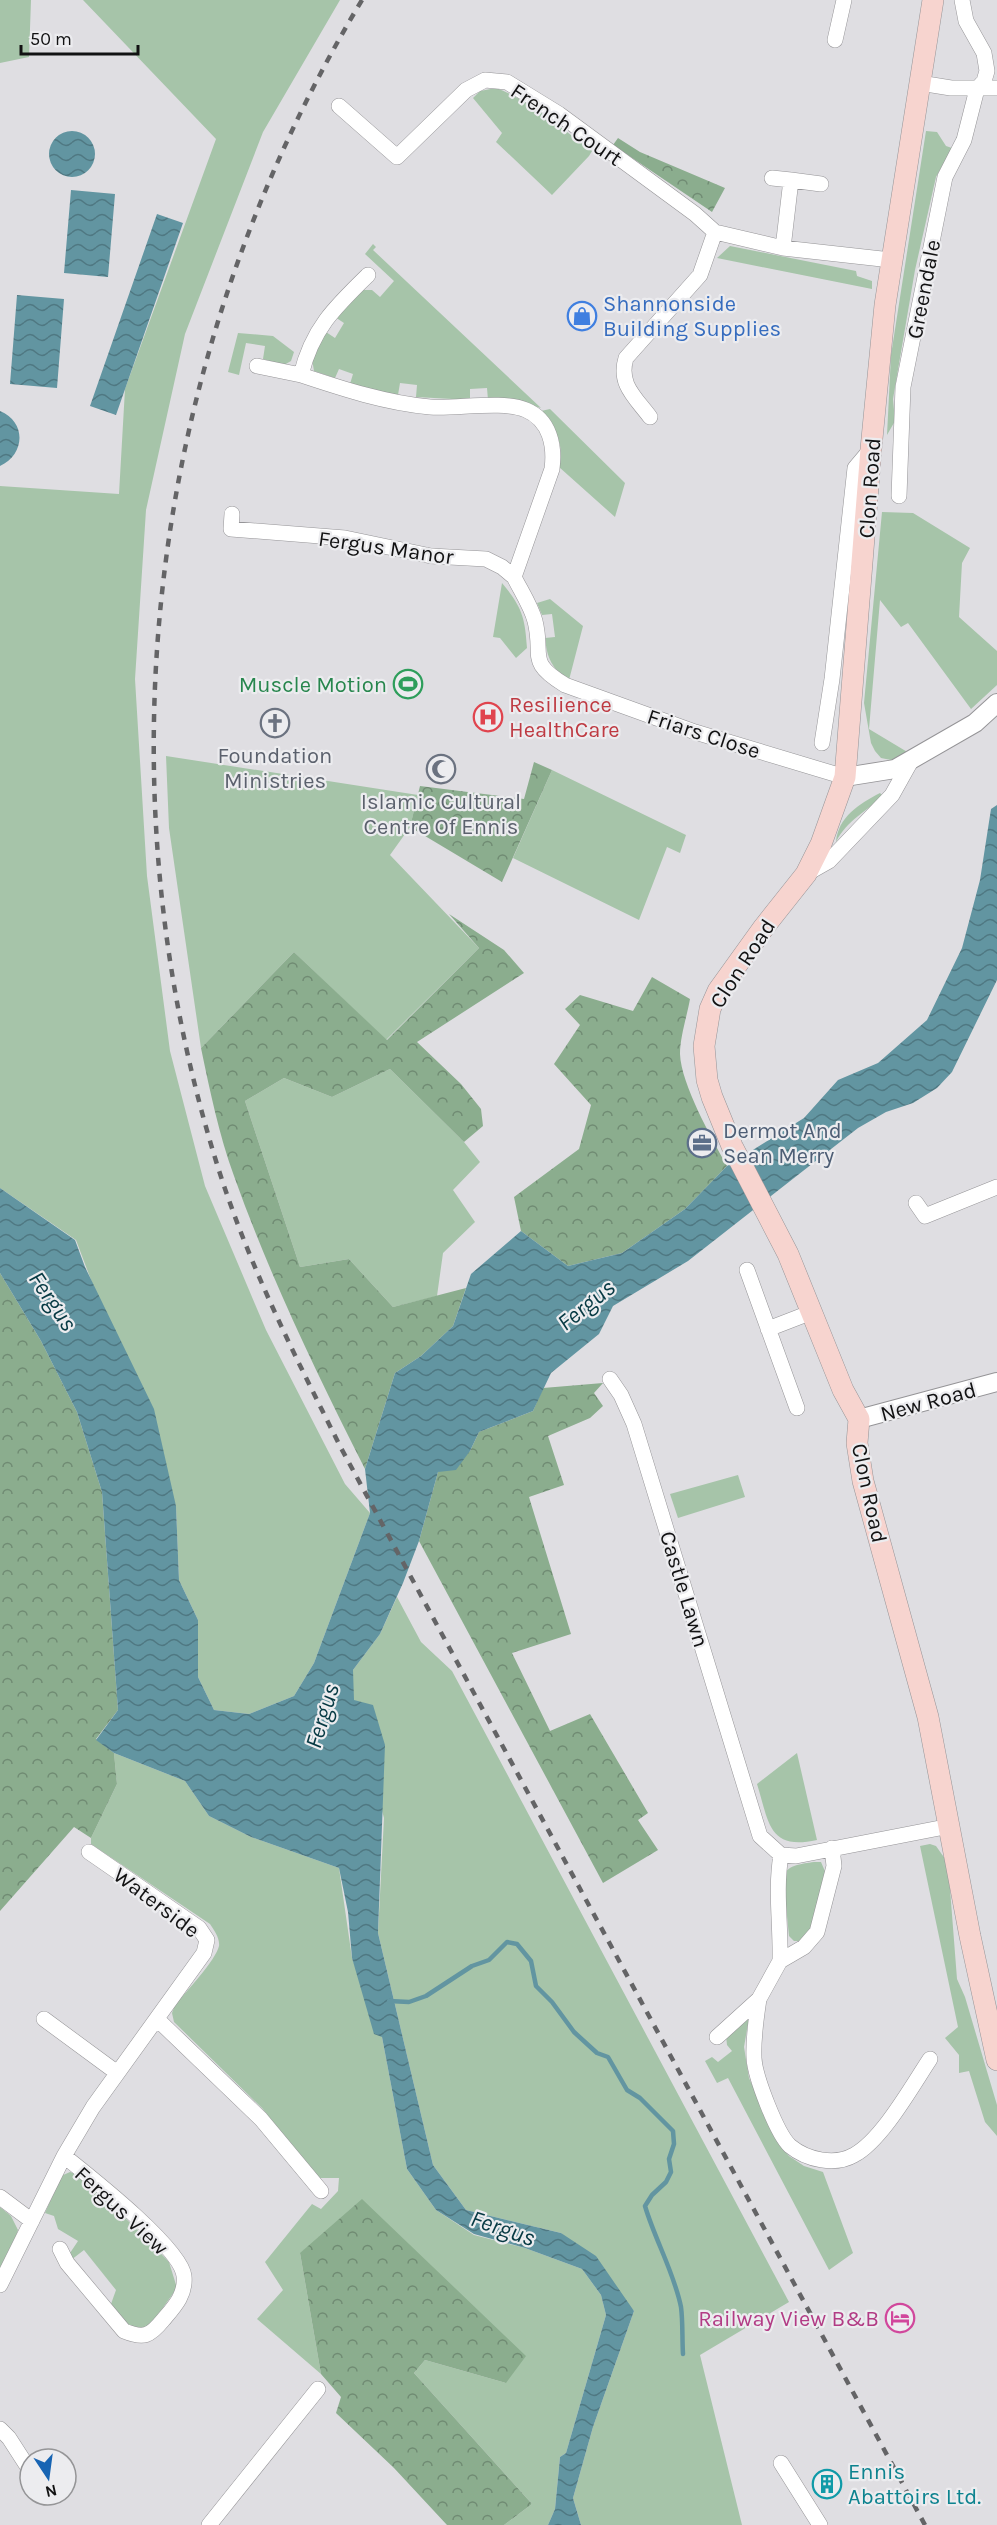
<svg xmlns="http://www.w3.org/2000/svg" width="997" height="2525" viewBox="0 0 997 2525" font-family="Karla,sans-serif">
<style>
.green{fill:#a6c4a9}
.forest{fill:url(#forest-crowns)}
.water{fill:url(#water-waves)}
.lines{fill:none;stroke-linecap:round;stroke-linejoin:round}
.stream{stroke:#6295a1;stroke-width:4.5}
.minor-casing{stroke:#959497;stroke-width:16}
.tertiary-casing{stroke:#959497;stroke-width:20}
.secondary-casing{stroke:#959497;stroke-width:22}
.minor{stroke:#fff;stroke-width:15}
.tertiary{stroke:#fff;stroke-width:18}
.secondary{stroke:#f7d4cf;stroke-width:21}
.rail{stroke:#646466;stroke-width:4.5;stroke-dasharray:8 8;stroke-linecap:butt}
.labels{text-anchor:middle;stroke-width:4.5;stroke-linejoin:round;paint-order:stroke}
.street-label{font-size:22px;fill:#121213;stroke:#ececef}
.shop-label{font-size:22px;fill:#366cbe;stroke:#ececef;text-anchor:start}
.leisure-label{font-size:22px;fill:#27864d;stroke:#ececef;text-anchor:end}
.health-label{font-size:22px;fill:#be3a42;stroke:#ececef;text-anchor:start}
.worship-label{font-size:22px;fill:#5b616d;stroke:#ececef}
.service-label{font-size:22px;fill:#4e5e75;stroke:#ececef;text-anchor:start}
.hotel-label{font-size:22px;fill:#b23c85;stroke:#ececef;text-anchor:end}
.culture-label{font-size:22px;fill:#0d838f;stroke:#ececef;text-anchor:start}
.water-label{font-size:24px;font-style:italic;fill:#063943;stroke:#ececef}
</style>
<defs>
<pattern id="forest-crowns" width="20" height="18" patternUnits="userSpaceOnUse" patternTransform="scale(1.5)"><rect width="20" height="18" fill="#8bad8e"/><path d="M2 6a3 3 0 1 1 6 0M12 15a3 3 0 1 1 6 0" fill="none" stroke="#708b73"/></pattern>
<pattern id="water-waves" width="16" height="10" patternUnits="userSpaceOnUse" patternTransform="scale(1.5)"><rect width="16" height="10" fill="#6295a1"/><path d="M0 5q4-4 8 0t8 0" fill="none" stroke="#4f7882"/></pattern>
</defs>
<rect width="100%" height="100%" fill="#dfdee2"/>
<path class="green" d="M0 0H31L29 57 0 63Z
M83 0H340L263 132 185 334 146 510 135 679 147 876 170 1051 205 1186 266 1330 345 1484 370 1513 314 1663 294 1696 249 1714 214 1710 198 1677V1620L179 1580 176 1506 76 1240 0 1188V486L119 494 125 389 216 139Z
M496 88C530 100 562 129 592 151L589 156 552 195 496 142 502 133 473 98 480 91Z
M926 131 937 132 946 146 952 148 936 177 915 270 893 399 895 421 887 435 891 355Z
M373 244 376 247 373 250 541 408 514 400H488L487 388 470 389V400L416 397 417 385 400 383 398 395 350 384 353 374 339 369 335 378 314 371 312 359 326 332 335 338 344 323 335 317 359 290H372L380 297 394 281 365 254Z
M730 246 856 271 857 276 872 281V289L717 258Z
M238 333 273 336 294 352 291 361 284 365 263 359 265 346 246 343 239 375 228 372Z
M550 409 625 483 615 517 559 467C565 443 555 429 541 411Z
M882 512 913 513 970 548 962 563 959 617 997 651V685L971 709 908 623 901 627 880 600 869 729 909 753 891 760 881 758 875 751 871 743 864 703Z
M502 583C522 607 525 617 527 648L516 658 500 638 493 637Z
M550 599 583 626 569 680C552 669 547 658 545 638L555 637 552 614 542 615 537 603Z
M166 756 418 795 410 827 390 855 479 948 386 1040 294 952 201 1048 169 828Z
M552 770 686 835 680 853 667 847 639 920 513 858Z
M880 793 883 796C866 812 847 820 836 842 838 817 859 804 880 793Z
M390 1069 464 1142 480 1162 453 1190 475 1222 443 1253 437 1296 393 1307 349 1259 300 1267 245 1101 284 1078 332 1097Z
M738 1475 745 1497 678 1518 670 1494Z
M397 1597 421 1642 452 1671 789 2302 700 2355 742 2525H581L573 2498 593 2427 634 2311 561 2233 466 2210 433 2165 378 1933 384 1818 353 1700V1670L380 1634Z
M114 1753 185 1781 209 1816 251 1837 339 1868 352 1958 382 2037 407 2169 436 2210 474 2235 525 2248 582 2269 601 2295 606 2315 566 2453 560 2457 555 2509 548 2525H504L532 2504 414 2373 425 2360 506 2383 300 2253 321 2374 257 2319 283 2290 265 2262 312 2204 321 2209 338 2191 339 2178H318L262 2108 174 2022 172 2013 175 2005C185 1993 216 1960 219 1946 220 1938 214 1930 210 1924L91 1844V1838L117 1784Z
M797 1753 817 1840C768 1851 769 1822 757 1784Z
M930 1844 936 1846 948 1863 957 1979 965 1997 997 2105V2136L985 2122 969 2071 959 2073V2055L945 2038 958 2027 920 1846Z
M814 1862H821L827 1876 814 1925 800 1941H794L789 1936 783 1876C789 1864 802 1864 814 1862Z
M749 2018 744 2047 749 2078 779 2144 789 2156 804 2166 823 2172 853 2253 829 2270 728 2078 717 2083 705 2061 712 2057 718 2062 732 2051 727 2045 726 2036Z
M70 2172 79 2175 140 2232 169 2262 177 2288 150 2326 141 2330 127 2326 111 2304 116 2290 84 2250 71 2260 68 2256 78 2241 58 2229 54 2216 45 2213 61 2176Z
M0 2207 11 2216 18 2230 11 2251 0 2270Z"/>
<path class="forest" d="M618 138 640 152 725 188 712 212 613 145Z
M534 762 552 770 502 882 410 827 420 786 524 799Z
M449 914 504 950 524 973 417 1042 461 1084 481 1109 483 1126 464 1142 390 1069 332 1097 284 1078 245 1101 300 1267 349 1259 393 1307 466 1288 453 1326 421 1356 395 1373 365 1469C317 1374 270 1277 234 1176 219 1135 210 1091 201 1048L294 952 387 1040 479 948Z
M652 977 690 999C687 1016 680 1037 680 1054 681 1084 712 1139 727 1166L685 1209 622 1253 568 1266 521 1231 514 1197 579 1149 591 1105 554 1064 580 1025 565 1009 580 995 633 1011Z
M0 1273 41 1341 77 1412 102 1492 118 1710 96 1739 114 1753 117 1784 91 1838 74 1827 0 1911Z
M603 1383 594 1393 603 1406 590 1418 548 1436 564 1485 529 1497 571 1634 512 1653 550 1731 590 1714 648 1813 638 1820 658 1850 603 1883 419 1541 438 1472 470 1451 479 1432 533 1411 543 1388Z
M362 2199 526 2356 506 2383 425 2360 414 2373 532 2504 504 2525H447L394 2468 336 2413 341 2397 321 2374 300 2253Z"/>
<path class="water" d="M49 154a23 23 0 1 1 46 0a23 23 0 1 1-46 0Z
M71 190 115 194 108 277 64 273Z
M157 214 183 223 116 415 90 406Z
M17 295 64 299 57 388 10 384Z
M0 411C27 422 25 455 0 466Z
M997 805V980L952 1072 937 1088 913 1103 886 1112 858 1128 688 1261 613 1306 599 1334 551 1373 533 1411 479 1432 470 1451 456 1470 438 1472 419 1541 403 1583 380 1634 353 1670 354 1700 373 1705 385 1745 378 1933 433 2165 466 2210 561 2233 596 2256 634 2311 593 2427 573 2498 581 2525H548L555 2509 560 2457 566 2453 606 2315 601 2295 582 2269 525 2248 474 2234 436 2210 407 2169 382 2037 374 2034 352 1958 348 1912 339 1868 251 1837 209 1816 185 1781 114 1753 96 1740 118 1710 102 1492 77 1412 41 1341 0 1273V1188L75 1240 85 1267 154 1409 176 1506 179 1580 198 1620V1677L214 1710 249 1714 294 1696 314 1663 370 1513 365 1469 395 1373 421 1356 453 1326 471 1274 521 1231 568 1266 622 1253 685 1209 727 1166 804 1118 838 1080 878 1063 927 1020 962 948 980 880 991 809Z"/>
<g class="lines">
<path class="stream" d="M389 2001 409 2002 426 1996 472 1966 489 1960 507 1942 517 1944 531 1961 536 1986 552 2002 574 2032 597 2053 608 2057 627 2090 640 2098 673 2131 674 2144 669 2159 671 2172 666 2182 652 2195 645 2206C655 2240 674 2272 681 2307 683 2322 682 2339 683 2354"/>
<g class="minor-casing">
<path id="minor" d="M835 40 844 0
M920 83 951 88H997
M339 106 397 157 466 90 485 80 507 82 559 114 695 214 715 232 700 275 626 358C618 384 635 397 650 417
M772 178 791 180
M715 232 783 248 891 260
M783 248 791 180 821 184
M368 275C335 307 312 329 301 375 343 389 386 403 430 407 457 409 503 400 526 410 550 420 555 446 552 469L514 577C521 591 531 606 535 621 544 657 526 661 565 685L695 732 845 777
M257 366 301 375
M899 496 903 387 945 177 964 140 977 89 984 81 987 71 984 53 966 21 962 0
M232 514 231 529 345 538 431 556 486 559 502 567 514 577
M822 743 832 679 855 468 871 449
M806 874 829 861 892 795 911 761
M916 1203 925 1216 997 1187
M747 1270 797 1408
M768 1329 812 1312
M610 1379 621 1395 634 1424 760 1836 781 1855
M780 1961C781 1926 775 1890 781 1855L796 1856 950 1826
M759 1999C756 2019 753 2038 754 2058 755 2077 777 2134 790 2146 807 2160 835 2166 854 2155 882 2140 912 2086 930 2059
M44 2019 116 2072
M158 2020 261 2119 321 2191
M717 2037 759 1999 780 1961 804 1947 817 1932 834 1866 832 1848
M0 2197 32 2221
M60 2249 67 2263 124 2331C144 2339 150 2336 163 2320 174 2307 186 2295 184 2276 181 2248 89 2176 64 2156
M0 2285 64 2156 93 2107 204 1953 207 1940 199 1928 89 1852
M0 2429 9 2438 29 2469
M781 2463 820 2525
M209 2525 318 2389"/>
</g>
<g class="tertiary-casing">
<path id="tertiary" d="M845 777 895 769 975 723 997 703
M859 1419 997 1382"/>
</g>
<g class="secondary-casing">
<path id="secondary" d="M933 0 885 305 871 449 845 777 821 844 806 874 764 927 718 991 710 1009 704 1046 707 1080 712 1097 732 1146 788 1254 843 1390 859 1419 857 1443 863 1481 928 1717 970 1936 997 2060"/>
</g>
<use href="#minor" class="minor"/>
<use href="#tertiary" class="tertiary"/>
<use href="#secondary" class="secondary"/>
<path class="rail" d="M362 0C152 348 96 772 216 1161 247 1262 294 1354 341 1448L925 2525"/>
</g>
<defs>
<g id="shop-ring" transform="scale(1.5)"><circle r="9.5" fill="#ececef" stroke="#3f7fe0" stroke-width="1.5"/><path d="M-5-2.5h2.3a2.7 3.5 0 0 1 5.4 0H5L5.5 6h-11ZM-1.5-2.5h3a1.5 2.3 0 0 0-3 0Z" fill="#3f7fe0"/></g>
<g id="stadium-ring" transform="scale(1.5)"><circle r="9.5" fill="#ececef" stroke="#2e9e5b" stroke-width="1.5"/><path d="M0-5a6.5 5 0 1 0 0 10a6.5 5 0 1 0 0-10ZM-3.5-1.8h7v3.6h-7Z" fill="#2e9e5b"/></g>
<g id="hospital-ring" transform="scale(1.5)"><circle r="9.5" fill="#ececef" stroke="#e0444e" stroke-width="1.5"/><path d="M-5-5h3v3.5h4V-5h3V5h-3V1.5h-4V5h-3Z" fill="#e0444e"/></g>
<g id="church-ring" transform="scale(1.5)"><circle r="9.5" fill="#ececef" stroke="#6b7280" stroke-width="1.5"/><path d="M-1.2-6h2.4v3.5h3.3v2.4h-3.3V6h-2.4V-.1h-3.3v-2.4h3.3Z" fill="#6b7280"/></g>
<g id="mosque-ring" transform="scale(1.5)"><circle r="9.5" fill="#ececef" stroke="#6b7280" stroke-width="1.5"/><path d="M3.5-4.9A6 6 0 1 0 3.5 4.9A5 5 0 1 1 3.5-4.9Z" fill="#6b7280"/></g>
<g id="office-ring" transform="scale(1.5)"><circle r="9.5" fill="#ececef" stroke="#5c6f8a" stroke-width="1.5"/><path d="M-6-3h4V-5.5h4V-3h4V5H-6ZM-1-4.5V-3h2v-1.5ZM-6 0V1H6V0Z" fill="#5c6f8a"/></g>
<g id="hotel-ring" transform="scale(1.5)"><circle r="9.5" fill="#ececef" stroke="#d1479c" stroke-width="1.5"/><path d="M-6-4.5h1.5V1H6V5H4.5V3h-9V5H-6ZM-4 0a1.8 1.8 0 1 1 3.6 0ZM.5 0V-2.5h3Q6-2.5 6 0Z" fill="#d1479c"/></g>
<g id="building-ring" transform="scale(1.5)"><circle r="9.5" fill="#ececef" stroke="#0f9aa8" stroke-width="1.5"/><path d="M-4-6H4V6H1V3H-1V6H-4ZM-2.5-4.3h1.7v1.8h-1.7ZM.8-4.3h1.7v1.8H.8ZM-2.5-1h1.7V.8h-1.7ZM.8-1h1.7V.8H.8Z" fill="#0f9aa8"/></g>
</defs>
<g fill-rule="evenodd">
<use href="#shop-ring" x="582" y="316"/>
<use href="#stadium-ring" x="408" y="684"/>
<use href="#hospital-ring" x="488" y="717"/>
<use href="#church-ring" x="275" y="723"/>
<use href="#mosque-ring" x="441" y="769"/>
<use href="#office-ring" x="702" y="1143"/>
<use href="#hotel-ring" x="900" y="2318"/>
<use href="#building-ring" x="827" y="2484"/>
</g>
<g class="labels">
<g class="street-label">
<text transform="translate(567 124) rotate(34)" y="8">French Court</text>
<text transform="translate(923 289) rotate(-79)" y="8">Greendale</text>
<text transform="translate(869 488) rotate(-86)" y="8">Clon Road</text>
<text transform="translate(386 547) rotate(8)" y="8">Fergus Manor</text>
<text transform="translate(704 733) rotate(18)" y="8">Friars Close</text>
<text transform="translate(742 963) rotate(-57)" y="8">Clon Road</text>
<text transform="translate(928 1401) rotate(-15)" y="8">New Road</text>
<text transform="translate(870 1493) rotate(78)" y="8">Clon Road</text>
<text transform="translate(685 1589) rotate(73)" y="8">Castle Lawn</text>
<text transform="translate(157 1902) rotate(37)" y="8">Waterside</text>
<text transform="translate(122 2210) rotate(43)" y="8">Fergus View</text>
</g>
<g class="shop-label">
<text x="603" y="311">Shannonside<tspan x="603" dy="25">Building Supplies</tspan></text>
</g>
<g class="leisure-label">
<text x="387" y="692">Muscle Motion</text>
</g>
<g class="health-label">
<text x="509" y="712">Resilience<tspan x="509" dy="25">HealthCare</tspan></text>
</g>
<g class="worship-label">
<text x="275" y="763">Foundation<tspan x="275" dy="25">Ministries</tspan></text>
<text x="441" y="809">Islamic Cultural<tspan x="441" dy="25">Centre Of Ennis</tspan></text>
</g>
<g class="service-label">
<text x="723" y="1138">Dermot And<tspan x="723" dy="25">Sean Merry</tspan></text>
</g>
<g class="hotel-label">
<text x="879" y="2326">Railway View B&amp;B</text>
</g>
<g class="culture-label">
<text x="848" y="2479">Ennis<tspan x="848" dy="25">Abattoirs Ltd.</tspan></text>
</g>
<g class="water-label">
<text transform="translate(53 1301) rotate(56)" y="8">Fergus</text>
<text transform="translate(586 1305) rotate(-39)" y="8">Fergus</text>
<text transform="translate(322 1716) rotate(-73)" y="8">Fergus</text>
<text transform="translate(503 2228) rotate(19)" y="8">Fergus</text>
</g>
</g>
<g transform="translate(48 2477) rotate(167)"><circle r="28" fill="#ececef" stroke="#959597" stroke-width="1.5"/>
<path d="M0-4.5L10 22L0 15L-10 22Z" fill="#1764b3"/>
<text y="-9" font-size="16" font-weight="bold" text-anchor="middle" fill="#121213">N</text>
</g>
<path d="M21 45v9h117v-9" fill="none" stroke="#121213" stroke-width="3"/>
<text x="30" y="45" font-size="18" fill="#121213" stroke="#ececef" stroke-width="4.5" paint-order="stroke">50 m</text>
</svg>
